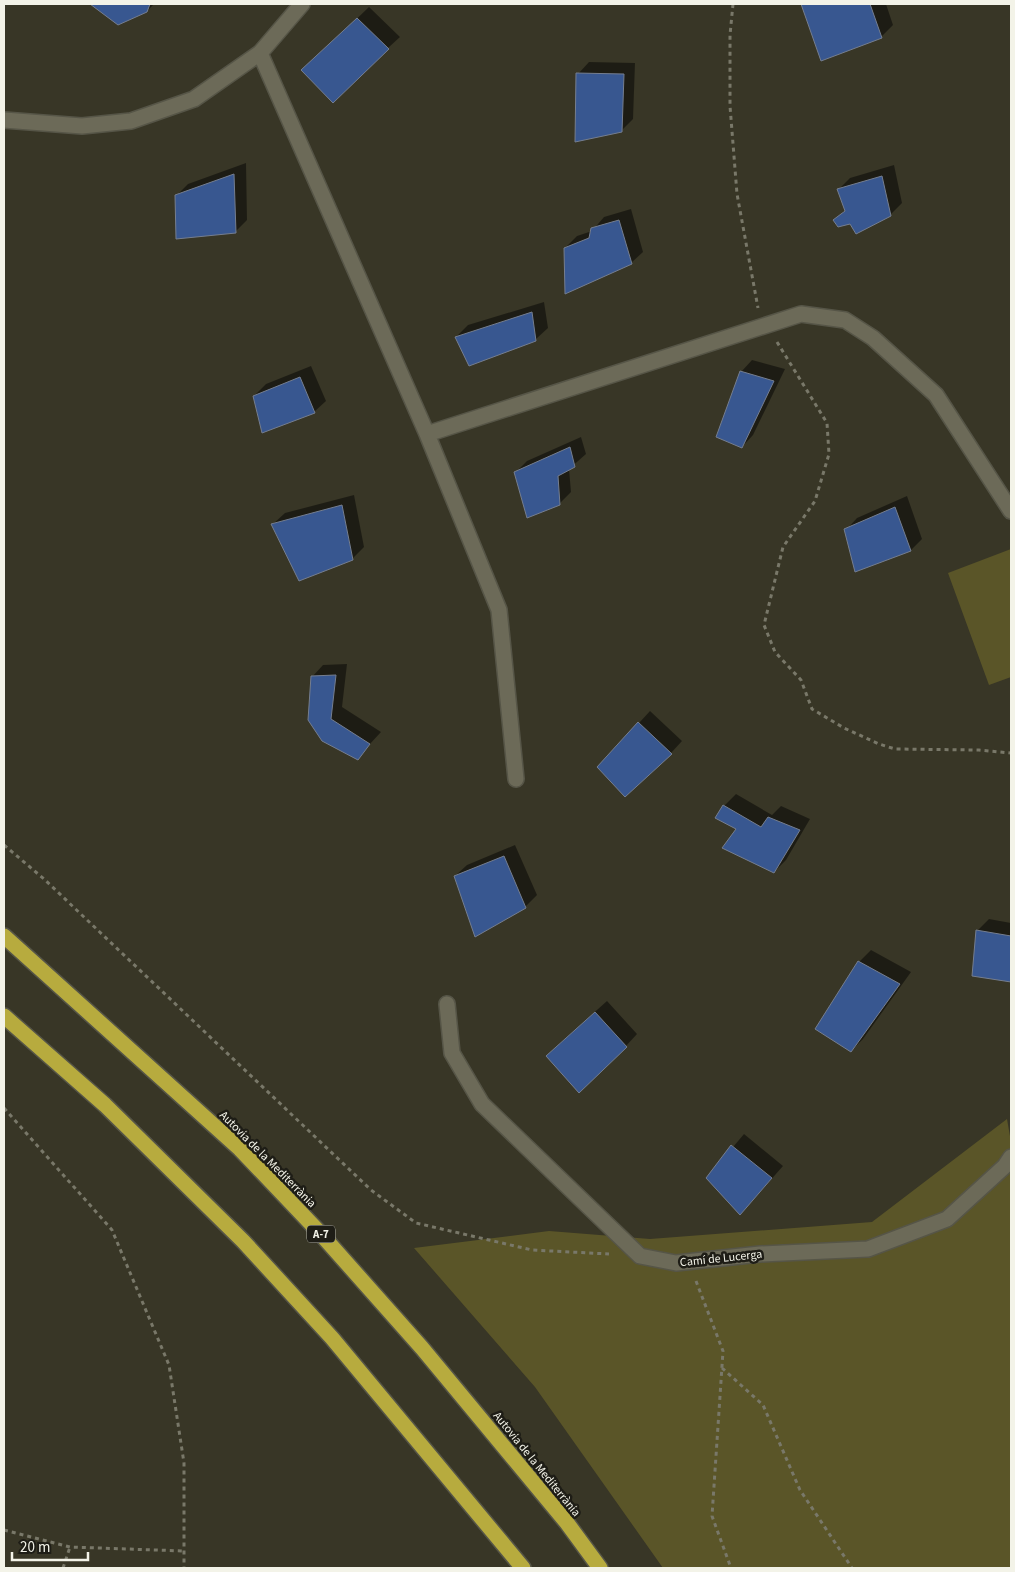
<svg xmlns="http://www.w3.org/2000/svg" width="1015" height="1572" viewBox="0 0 1015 1572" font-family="'Source Sans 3',sans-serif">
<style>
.green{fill:#5a5528}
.shadow{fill:#0007}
.building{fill:#385790;stroke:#757e8f}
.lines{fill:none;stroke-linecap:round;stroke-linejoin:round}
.minor-casing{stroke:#565547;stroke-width:18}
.highway-casing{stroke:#565547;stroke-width:18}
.path{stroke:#797869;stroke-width:3;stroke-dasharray:4 4;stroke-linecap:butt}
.minor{stroke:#6c6a58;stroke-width:15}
.highway{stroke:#b7ab3e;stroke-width:15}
.labels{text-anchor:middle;stroke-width:5;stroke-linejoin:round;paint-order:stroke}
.shield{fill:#1e1d16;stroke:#b3b3a9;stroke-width:1}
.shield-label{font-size:11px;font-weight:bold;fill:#f3f3e8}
.street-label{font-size:12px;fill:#f3f3e8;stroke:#1e1d16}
</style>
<rect width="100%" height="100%" fill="#383626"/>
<path class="green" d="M1011 549V677L989 685 948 573Z
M1007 1119 1011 1142V1568H663L535 1387 414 1248 549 1231 650 1239 872 1222Z"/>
<path class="shadow" d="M92 4H154L147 11 118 23Z
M802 4H886L893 25 881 37 821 59Z
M369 7 400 37 388 48 315 59Z
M589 62 635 63 633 119 622 130 578 74Z
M246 163 247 220 235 232 176 196 188 184Z
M894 165 902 203 890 215 850 222 835 220 846 209 839 189 850 178Z
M631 209 643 252 631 263 565 248 577 236 592 231 604 217Z
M544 302 548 328 536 339 469 365 456 337 468 325Z
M752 360 785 369 753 435 742 447 741 372Z
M311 366 326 401 314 412 254 396 266 384Z
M581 437 586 454 569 469 571 492 559 504 516 472 527 461Z
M354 495 364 547 352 559 273 524 285 513Z
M907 496 922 539 911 550 856 570 846 530 857 518Z
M347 664 342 707 381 732 357 758 323 740 312 677 323 665Z
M650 711 682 741 671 753 639 723Z
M736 794 772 815 781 806 810 819 786 860 774 872 738 828 717 818 724 806Z
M515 845 537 895 525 907 455 876 467 865Z
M989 919 1011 923V981L973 975 977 931Z
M871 950 911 972 863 1039 851 1051 859 962Z
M607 1001 637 1034 626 1046 559 1044Z
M744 1134 783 1166 751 1202 707 1178Z"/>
<path class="building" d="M90 4H150L147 12 118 25Z
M801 4H870L882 38 821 61Z
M357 18 389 49 333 103 301 70Z
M576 73 624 74 622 132 575 142Z
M234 174 236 233 176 239 175 195Z
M882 176 891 216 856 234 850 224 838 227 833 220 845 211 837 189Z
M619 220 632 264 565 294 564 248 589 238 591 228Z
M532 312 536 341 469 366 455 337Z
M740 371 774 381 742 448 716 437Z
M300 377 315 413 262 433 253 396Z
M570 447 575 467 558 476 560 505 527 518 514 472Z
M342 505 353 560 299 581 271 524Z
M895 507 911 551 855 572 844 529Z
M336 675 331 719 370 744 358 760 322 741 308 720 311 676Z
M638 722 672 754 625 797 597 767Z
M723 805 761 827 768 817 800 830 774 873 722 848 736 829 715 818Z
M504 856 526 908 475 937 454 876Z
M976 930 1011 936V982L972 976Z
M858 961 900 984 851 1052 815 1029Z
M595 1012 627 1047 579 1093 546 1056Z
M731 1145 772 1178 740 1215 706 1178Z"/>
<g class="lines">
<g class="minor-casing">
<path id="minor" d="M260 53 427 434 499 610 516 779
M4 120 82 126 131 121 194 99 260 53 302 4
M427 434 801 314 845 320 873 338 936 395 1011 511
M447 1004 452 1053 482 1104 640 1256 676 1263 760 1254 868 1249 947 1219 1005 1166 1011 1157"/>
</g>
<g class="highway-casing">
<path id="highway" d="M4 936 240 1149 320 1233 422 1348 567 1523 600 1568
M4 1016 105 1105 243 1241 332 1338 523 1568"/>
</g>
<path class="path" d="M733 4 730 35V106L737 194 758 308
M777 342 827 423 829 454 815 501 783 547 764 625 775 652 801 680 812 709 844 728 879 744 895 749 979 750 1011 753
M4 845 44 879 371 1190 416 1223 532 1250 609 1254
M4 1108 112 1230 169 1365 184 1463V1568
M696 1281 723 1351 712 1516 731 1568
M722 1368 763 1405 800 1490 852 1568
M4 1530 70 1547 184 1551
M63 1568 70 1547"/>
<use href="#minor" class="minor"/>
<use href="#highway" class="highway"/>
</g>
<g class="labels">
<rect class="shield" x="307" y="1225.5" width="28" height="17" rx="4"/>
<g class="shield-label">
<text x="321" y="1238">A-7</text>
</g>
<g class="street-label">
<text transform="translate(268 1159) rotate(45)" y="4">Autovia de la Mediterrània</text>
<text transform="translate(721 1258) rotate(-6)" y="4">Camí de Lucerga</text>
<text transform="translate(537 1464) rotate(51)" y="4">Autovia de la Mediterrània</text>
</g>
</g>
<rect width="1015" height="1572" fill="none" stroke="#f3f3e8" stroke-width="10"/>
<path d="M12 1552v8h76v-8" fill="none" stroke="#f3f3e8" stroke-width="2.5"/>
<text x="20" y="1552" font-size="15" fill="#f3f3e8" stroke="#1e1d16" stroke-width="4" paint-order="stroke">20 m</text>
</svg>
